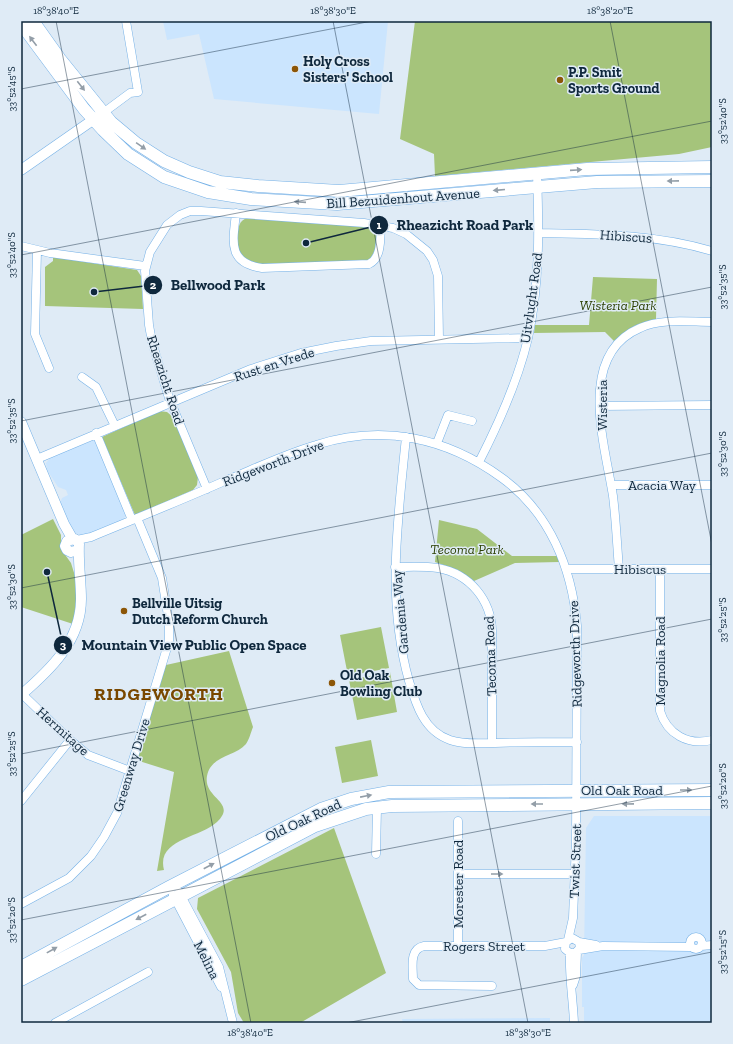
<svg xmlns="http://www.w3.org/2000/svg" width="733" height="1044" viewBox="0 0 733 1044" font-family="'Zilla Slab',serif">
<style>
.built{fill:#cbe5fe}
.green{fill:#a5c47b}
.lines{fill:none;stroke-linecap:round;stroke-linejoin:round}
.minor-casing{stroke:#75b1e7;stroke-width:9}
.tertiary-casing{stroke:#75b1e7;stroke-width:11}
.secondary-casing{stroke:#75b1e7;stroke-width:13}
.minor{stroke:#fff;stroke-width:8}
.tertiary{stroke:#fff;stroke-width:10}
.secondary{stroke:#fff;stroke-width:12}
.oneway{fill:#939ea8}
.ticks{fill:none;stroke:#0f283d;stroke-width:1;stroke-opacity:0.45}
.poi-dot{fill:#8c5607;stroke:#dfebf6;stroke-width:1.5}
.labels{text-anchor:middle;stroke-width:3;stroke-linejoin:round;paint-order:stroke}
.poi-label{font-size:14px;font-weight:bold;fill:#0f283d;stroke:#dfebf6;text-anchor:start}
.street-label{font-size:14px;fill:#0f283d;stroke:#dfebf6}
.park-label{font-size:14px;font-style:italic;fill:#2c4003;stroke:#dfebf6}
.district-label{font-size:18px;font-weight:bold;letter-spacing:1px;fill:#794800;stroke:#dfebf6}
.leader{fill:none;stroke:#0f283d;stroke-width:1.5}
.callout-dot{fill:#0f283d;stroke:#dfebf6;stroke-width:1.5}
.mark-label{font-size:12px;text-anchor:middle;font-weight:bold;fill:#fff}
.callout-label{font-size:15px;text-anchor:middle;font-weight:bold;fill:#0f283d;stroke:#dfebf6;stroke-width:3;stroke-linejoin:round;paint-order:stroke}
.neatline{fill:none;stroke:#0f283d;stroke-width:1.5}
.ticks-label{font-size:10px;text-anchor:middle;fill:#0f283d}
</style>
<rect width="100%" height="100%" fill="#dfebf6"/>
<path class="built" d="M163 21H388L379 114 214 99 199 34 167 40Z
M94 440H95L126 513 124 519 86 535H80L72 531 60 503 62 498 68 495 66 490 58 487 47 470 46 463 51 457Z
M594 816H712V1023H584V1007H582V958L584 955 586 828Z
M550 1018V1023H403L402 1019Z"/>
<path class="green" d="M415 21H712V147L679 154 435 176 434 154 400 139Z
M247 218 367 227C383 232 376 253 368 261 344 262 262 271 246 260 237 254 237 244 238 235 238 227 239 221 247 218Z
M53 257 137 270 141 276 143 309 45 306V267L53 261Z
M593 277 657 279 656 319 634 326 614 341 605 332 534 333 535 325H589Z
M159 411 167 412 173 417 198 477 197 485 193 490 135 515 102 437Z
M53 519 61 535V549L71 563 75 576 77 595 73 624 21 607V535Z
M439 520 477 529 512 556H557L559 562 515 563 474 581 458 570 435 562Z
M381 627 389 668 348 676 340 635Z
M229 651 253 727C251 732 249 740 246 744 235 757 211 755 207 776 203 799 238 802 217 822 200 838 156 839 164 870L157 871 174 772 136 760 166 665Z
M390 672 397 712 357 720 349 680Z
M371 740 378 776 342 783 335 747Z
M334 828 386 973 300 1023H244L238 1013 231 972 197 909 198 898Z"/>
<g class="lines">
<g class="minor-casing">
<path id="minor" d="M103 113 130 93 138 92 126 21
M236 213C233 241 227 263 262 268L369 264C382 258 380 238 381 225
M539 233C598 234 655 234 712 251
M21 246 50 253 145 266
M37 251 35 334 49 368
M82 377 96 387 115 426
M600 406 712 405
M96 433 132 520
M406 437C398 520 386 599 409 681 416 705 424 731 450 740 464 745 481 743 495 743 523 742 550 742 577 742
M437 443 448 415 472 421
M37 459 251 369 301 353 336 346 371 341 528 338
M479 462C499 423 518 381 528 338 540 284 539 228 537 173
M611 485H712
M207 489 169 398 152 342 149 325 145 271 150 252 167 225 180 215 190 211H201L364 223 393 228 406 234 427 251 433 260 438 276 439 339
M77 540 91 537C137 518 182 500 227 480 256 468 285 454 316 445 382 424 446 437 502 478 550 513 572 568 577 626L576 842 573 918 568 940
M395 567C409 567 424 566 438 568 470 574 491 600 492 631V743
M567 569H712
M619 569C617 545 616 520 613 496 605 445 576 355 640 328 662 318 689 322 712 322
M660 569V711C667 734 688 746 712 740
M22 694 70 740 88 755 130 771
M21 801 70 740
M376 854 377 808
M458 874H574
M179 892 219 967 233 1023
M173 895 221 987
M21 904 69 878 91 856 104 837 117 813 160 671 169 641V622L162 578 137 518
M690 943a6 6 0 1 1 12 0a6 6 0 1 1-12 0Z
M579 942 580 948 575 953H570L565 949 566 942 572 938 579 942 596 945
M458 946V821
M701 946 712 945
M579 950 603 946 691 947
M570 953C569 977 573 999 574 1023
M573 985 576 976 577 952
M492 986 419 985 413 979C413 967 409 949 424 946H545L566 942
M55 1023 148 972"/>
</g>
<g class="tertiary-casing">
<path id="tertiary" d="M21 170 100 115
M21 422 64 524 72 538
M21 695C50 670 81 641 81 599 81 581 78 563 79 544L75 539 67 541 65 546 67 550 71 552 78 550"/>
</g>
<g class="secondary-casing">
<path id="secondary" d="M33 21 60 59 111 122 136 143 164 161 189 172 220 182 258 186 339 191 587 169 712 167
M21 24 84 109 103 130 128 154 164 177 208 192 251 199 337 204 597 182 712 181
M21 967 169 887 321 809 351 799 389 792 712 790
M21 980 315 826 366 809 392 806 712 803"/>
</g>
<use href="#minor" class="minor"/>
<use href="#tertiary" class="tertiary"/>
<use href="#secondary" class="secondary"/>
</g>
<defs><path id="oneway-solid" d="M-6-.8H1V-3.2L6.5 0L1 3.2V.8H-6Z"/></defs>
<g class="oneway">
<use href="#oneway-solid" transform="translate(33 41) rotate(-127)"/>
<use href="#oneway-solid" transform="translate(81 86) rotate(52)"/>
<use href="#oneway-solid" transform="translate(141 146) rotate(35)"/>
<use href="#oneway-solid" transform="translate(576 170) rotate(-4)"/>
<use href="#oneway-solid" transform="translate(673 181) rotate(179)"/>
<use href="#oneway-solid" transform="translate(499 190) rotate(175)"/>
<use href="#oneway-solid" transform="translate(300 202) rotate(-176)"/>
<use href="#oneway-solid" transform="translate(686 790)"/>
<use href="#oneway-solid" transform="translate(366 796) rotate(-11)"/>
<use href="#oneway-solid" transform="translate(537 804) rotate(180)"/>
<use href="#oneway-solid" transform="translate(628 804) rotate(179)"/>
<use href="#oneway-solid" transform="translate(209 866) rotate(-28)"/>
<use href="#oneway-solid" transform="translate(497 874)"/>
<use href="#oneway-solid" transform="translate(141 917) rotate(152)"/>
<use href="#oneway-solid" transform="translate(52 950) rotate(-29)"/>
</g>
<path class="ticks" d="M56 21 251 1023M333 21 528 1023M610 21 712 545M21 89 372 21M21 255 712 121M21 421 712 287M21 588 712 453M21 754 712 619M21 920 712 786M346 1023 712 952"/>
<g class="poi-dot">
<circle cx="295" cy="69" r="4"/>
<circle cx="560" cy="80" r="4"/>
<circle cx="124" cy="611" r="4"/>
<circle cx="332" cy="683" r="4"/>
</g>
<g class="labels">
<g class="poi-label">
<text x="303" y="66">Holy Cross<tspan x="303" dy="16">Sisters' School</tspan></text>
<text x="568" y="77">P.P. Smit<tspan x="568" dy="16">Sports Ground</tspan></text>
<text x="132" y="608">Bellville Uitsig<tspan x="132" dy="16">Dutch Reform Church</tspan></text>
<text x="340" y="680">Old Oak<tspan x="340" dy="16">Bowling Club</tspan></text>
</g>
<g class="street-label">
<text transform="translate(403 198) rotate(-4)" y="5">Bill Bezuidenhout Avenue</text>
<text transform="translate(626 236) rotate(4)" y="5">Hibiscus</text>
<text transform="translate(531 298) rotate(-82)" y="5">Uitvlught Road</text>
<text transform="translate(274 364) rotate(-18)" y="5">Rust en Vrede</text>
<text transform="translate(166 380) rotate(72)" y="5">Rheazicht Road</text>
<text transform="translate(602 405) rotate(-90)" y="5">Wisteria</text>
<text transform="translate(273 463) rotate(-21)" y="5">Ridgeworth Drive</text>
<text x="662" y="490">Acacia Way</text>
<text x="640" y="574">Hibiscus</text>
<text transform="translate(400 612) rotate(-95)" y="5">Gardenia Way</text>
<text transform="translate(575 654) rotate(-92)" y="5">Ridgeworth Drive</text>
<text transform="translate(490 656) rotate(-92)" y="5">Tecoma Road</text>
<text transform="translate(660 661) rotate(-90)" y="5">Magnolia Road</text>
<text transform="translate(63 731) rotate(42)" y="5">Hermitage</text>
<text transform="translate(131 765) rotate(-73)" y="5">Greenway Drive</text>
<text x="622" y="795">Old Oak Road</text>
<text transform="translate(303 820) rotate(-25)" y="5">Old Oak Road</text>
<text transform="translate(575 861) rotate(-88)" y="5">Twist Street</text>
<text transform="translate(458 884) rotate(-90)" y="5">Morester Road</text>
<text x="484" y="951">Rogers Street</text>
<text transform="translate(207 960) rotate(63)" y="5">Melina</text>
</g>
<g class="park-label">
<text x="618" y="310">Wisteria Park</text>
<text x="467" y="554">Tecoma Park</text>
</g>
<g class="district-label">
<text x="159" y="700">RIDGEWORTH</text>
</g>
</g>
<path class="leader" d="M306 243L379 225M94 292L153 285M47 572L63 645"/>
<g class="callout-dot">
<circle cx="306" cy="243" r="4"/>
<circle cx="94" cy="292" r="4"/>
<circle cx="47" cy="572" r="4"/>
<circle cx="379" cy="225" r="10"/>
<circle cx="153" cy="285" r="10"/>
<circle cx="63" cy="645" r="10"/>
</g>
<g class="mark-label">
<text x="379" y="229">1</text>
<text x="153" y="289">2</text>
<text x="63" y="649">3</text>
</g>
<g class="callout-label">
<text x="465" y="230">Rheazicht Road Park</text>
<text x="218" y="290">Bellwood Park</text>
<text x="194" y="650">Mountain View Public Open Space</text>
</g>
<rect width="733" height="1044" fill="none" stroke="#dfebf6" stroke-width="44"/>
<rect x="22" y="22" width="689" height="1000" class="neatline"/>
<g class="ticks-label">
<text x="56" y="14">18°38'40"E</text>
<text x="333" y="14">18°38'30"E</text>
<text x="610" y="14">18°38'20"E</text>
<text transform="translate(11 89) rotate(-90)" y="4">33°52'45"S</text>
<text transform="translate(722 121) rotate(-90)" y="4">33°52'40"S</text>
<text transform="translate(11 255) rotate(-90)" y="4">33°52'40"S</text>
<text transform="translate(722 287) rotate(-90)" y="4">33°52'35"S</text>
<text transform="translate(11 421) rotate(-90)" y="4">33°52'35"S</text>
<text transform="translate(722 454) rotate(-90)" y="4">33°52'30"S</text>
<text transform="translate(11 587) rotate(-90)" y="4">33°52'30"S</text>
<text transform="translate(722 620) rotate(-90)" y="4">33°52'25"S</text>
<text transform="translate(11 754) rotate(-90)" y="4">33°52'25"S</text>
<text transform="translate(722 786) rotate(-90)" y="4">33°52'20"S</text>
<text transform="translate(11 920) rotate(-90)" y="4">33°52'20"S</text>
<text transform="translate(722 952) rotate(-90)" y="4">33°52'15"S</text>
<text x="250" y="1036">18°38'40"E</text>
<text x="528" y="1036">18°38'30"E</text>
</g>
</svg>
